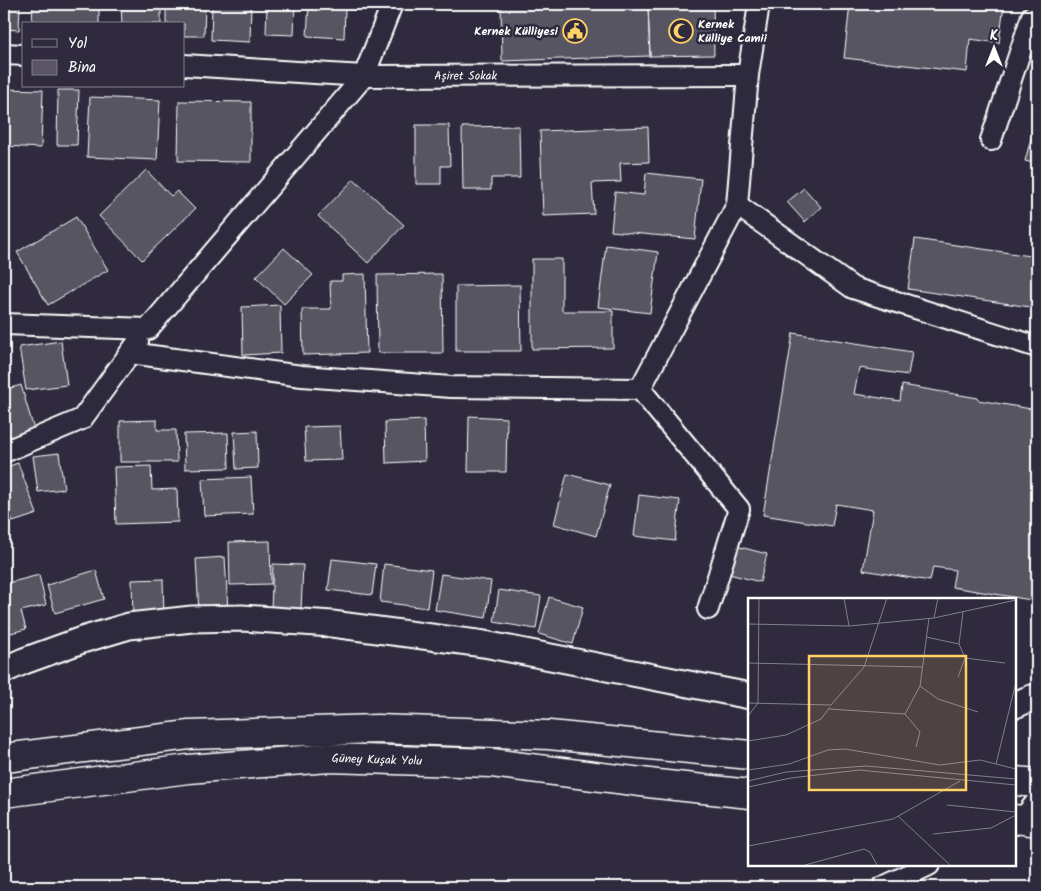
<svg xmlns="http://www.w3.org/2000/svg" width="1041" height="891" viewBox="0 0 1041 891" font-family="Kalam,sans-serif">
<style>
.building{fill:#595564;stroke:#fff}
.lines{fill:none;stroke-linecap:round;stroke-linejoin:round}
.minor-casing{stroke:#fff;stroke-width:24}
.tertiary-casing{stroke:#fff;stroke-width:29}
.secondary-casing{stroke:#fff;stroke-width:31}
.minor{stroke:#2f2a3d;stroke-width:20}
.tertiary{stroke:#2f2a3d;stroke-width:25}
.secondary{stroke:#2f2a3d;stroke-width:28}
.labels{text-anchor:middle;stroke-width:5;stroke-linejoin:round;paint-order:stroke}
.poi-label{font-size:12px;font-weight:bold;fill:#fff;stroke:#2f2a3d;text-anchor:start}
.street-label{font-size:12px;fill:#fff;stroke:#2f2a3d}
.inset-road{fill:none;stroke:#827f8b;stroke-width:1}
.view{fill:#ffd166;fill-opacity:0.15;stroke:#ffd166;stroke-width:2.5}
.inset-edge{fill:none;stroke:#fff;stroke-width:2.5}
</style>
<rect width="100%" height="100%" fill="#2f2a3d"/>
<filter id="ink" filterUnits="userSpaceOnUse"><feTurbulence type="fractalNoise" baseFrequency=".02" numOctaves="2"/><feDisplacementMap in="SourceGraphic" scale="10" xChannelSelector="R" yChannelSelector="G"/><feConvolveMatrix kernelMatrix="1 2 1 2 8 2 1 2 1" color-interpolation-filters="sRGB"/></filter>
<g filter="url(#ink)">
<path class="building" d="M4 4H20L19 30 4 29Z
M33 4H99V24H32Z
M121 4H161V24H122Z
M166 4H205L204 36H184V24H166Z
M212 4H251L250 42 211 40Z
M267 4H295L294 35 266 34Z
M309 4H365V10L345 9 344 38 307 36Z
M501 4H664V6H648L650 56 502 61Z
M664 4H713L714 55 650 56 648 6H664Z
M850 4H1004L999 43 970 39 967 72 844 58Z
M4 89 43 90 41 148 4 146Z
M58 90H79L77 145H57Z
M90 97 160 100 157 160 87 157Z
M179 101 251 102V162L178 161Z
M1037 115V164L1025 161Z
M416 125H449L450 166H441V184H416Z
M519 126 520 178H491V190H463L462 127Z
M648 127 649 162 620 163 621 182 592 183 594 214 543 216 540 131Z
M146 170 171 196 177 191 195 209 142 260 99 216Z
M646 173 701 179 695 239 611 231 615 192 644 195Z
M354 179 404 225 368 263 318 216Z
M804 188 821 207 805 222 787 202Z
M76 217 108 270 48 305 17 252Z
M915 239 1037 257V308L908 289Z
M606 245 658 252 650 313 598 307Z
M284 248 313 275 284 304 256 277Z
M532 259H562V311H613V348L532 349Z
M365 274 367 353 303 355 302 309H331L330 281H342V275Z
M442 274 443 353H378L377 275Z
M520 285 521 351H456V286Z
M280 305 281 353 243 355 242 307Z
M793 333 912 352 908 375 859 368 854 394 900 401 902 385 978 398V400L1037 410V601L952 587 955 570 933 567 930 581 863 570 873 510 836 504 832 526 763 515Z
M61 341 67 385 26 390 19 347Z
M21 385 35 433 4 442V390Z
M469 416 507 418 506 472H468Z
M157 420V430H176L177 462H120V421Z
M424 420 425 461 386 463 385 422Z
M340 426 342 460 306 461 304 427Z
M257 431 258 468 236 469 234 432Z
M228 433 229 468 185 469 184 434Z
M59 453 64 489 38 492 33 456Z
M18 463 37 514 13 522 4 497V468Z
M151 466 152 490 177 489 178 522 116 524 114 467Z
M567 474 610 485 596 536 554 524Z
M251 477 253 514 204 516 202 479Z
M639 495 680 500 675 541 634 536Z
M270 541 271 584 230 585 229 542Z
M736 546 767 554 760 582 729 574Z
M225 557 228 611 199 613 196 559Z
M332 559 376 564 372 595 328 590Z
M273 564 303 565 301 610 271 609Z
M384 564 432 570 427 608 380 602Z
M96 570 104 599 55 613 47 585Z
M441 574 491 581 486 618 435 610Z
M39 575 46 605 21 611 26 629 7 634 4 623V584Z
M163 579 164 618H133L132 580Z
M499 590 541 596 536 629 494 622Z
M549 597 583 607 573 644 539 634Z"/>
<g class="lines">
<g class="minor-casing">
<g id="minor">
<path d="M4 54 24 55"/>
<path id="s1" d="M184 65 364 76 748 75"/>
<path d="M991 140 1032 16"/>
<path d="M737 205 853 288 1037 347"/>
<path d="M4 324 148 329 364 76 392 4"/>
<path d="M130 353 302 376 451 387 640 389 739 509 708 609"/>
<path d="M640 389 737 205 748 75 759 4"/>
<path d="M4 452 82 419 138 342"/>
<path d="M1015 824 1022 820 1037 801"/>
<path d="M883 887 929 865"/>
</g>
</g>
<g class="tertiary-casing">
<path id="tertiary" d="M4 670 24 661 82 640 129 626 192 619 242 618 332 624 484 644 750 696
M1015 705 1031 698H1037"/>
</g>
<g class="secondary-casing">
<g id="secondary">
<path d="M4 758 189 735 377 729 549 735 750 755"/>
<path d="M1015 781 1037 783"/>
<path id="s2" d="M4 793 188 769 329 758 492 763 657 784 750 794"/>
<path d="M1015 819 1037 822"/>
</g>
</g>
<use href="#minor" class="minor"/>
<use href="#tertiary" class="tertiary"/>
<use href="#secondary" class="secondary"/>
</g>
</g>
<defs>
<g id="civic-ring" transform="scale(1.25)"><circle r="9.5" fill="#2f2a3d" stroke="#ffd166" stroke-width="1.5"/><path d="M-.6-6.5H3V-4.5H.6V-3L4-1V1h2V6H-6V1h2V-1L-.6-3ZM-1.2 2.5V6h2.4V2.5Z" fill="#ffd166"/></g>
<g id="mosque-ring" transform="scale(1.25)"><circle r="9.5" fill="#2f2a3d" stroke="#ffd166" stroke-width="1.5"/><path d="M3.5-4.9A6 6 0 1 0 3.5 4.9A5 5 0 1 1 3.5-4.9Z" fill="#ffd166"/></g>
</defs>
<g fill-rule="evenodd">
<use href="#civic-ring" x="575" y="31"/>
<use href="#mosque-ring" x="681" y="31"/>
</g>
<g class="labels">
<g class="poi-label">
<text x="698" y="28">Kernek<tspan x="698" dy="14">Külliye Camii</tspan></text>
<text x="558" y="35" text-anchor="end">Kernek Külliyesi</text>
</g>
<g class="street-label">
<text dy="4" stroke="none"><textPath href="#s1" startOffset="282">Aşiret Sokak</textPath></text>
<text dy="4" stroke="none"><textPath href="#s2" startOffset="375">Güney Kuşak Yolu</textPath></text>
</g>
</g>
<g transform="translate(748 598)">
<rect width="268" height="268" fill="#2f2a3d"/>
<path class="inset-road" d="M96 0 101 28M215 14 211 46 217 60 257 65M186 20 190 0M0 26 101 28 186 20 268 2M178 39 211 46M0 65 174 69M210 79 217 60M172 88 190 101 230 114M0 105 83 107 116 69 139 0M10 105 11 0M81 111 157 116 172 134 168 149M157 116 172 88 181 20M0 118 10 105M0 143 38 137 73 121 82 109M248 166 268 84M0 172 41 166 80 152 97 151 192 167 232 162 268 171M0 183 38 174 118 168 268 181M0 189 43 180 111 172 268 187M199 207 268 214M150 218 202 267M185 236 243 230 268 217M0 248 145 221 212 183M57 267 116 251 122 254 129 267"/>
<path class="view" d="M61 58H218V192H61Z"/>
<rect width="268" height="268" class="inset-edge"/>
</g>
<rect width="1041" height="891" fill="none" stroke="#2f2a3d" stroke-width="20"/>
<rect x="10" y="10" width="1021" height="871" fill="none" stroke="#fff" stroke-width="2" filter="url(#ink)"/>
<rect x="22" y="22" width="162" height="65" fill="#2f2a3d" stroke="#827f8b"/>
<rect x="32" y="39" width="25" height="8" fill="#2f2a3d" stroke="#827f8b"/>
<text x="68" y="48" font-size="15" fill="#ffffff">Yol</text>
<rect x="32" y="60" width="25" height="15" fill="#595564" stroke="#827f8b"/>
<text x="68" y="72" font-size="15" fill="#ffffff">Bina</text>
<g transform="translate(994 48)" stroke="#2f2a3d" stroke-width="4" paint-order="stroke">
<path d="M0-4L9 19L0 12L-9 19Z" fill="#ffffff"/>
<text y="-8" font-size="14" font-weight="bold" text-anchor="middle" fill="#ffffff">K</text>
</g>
</svg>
